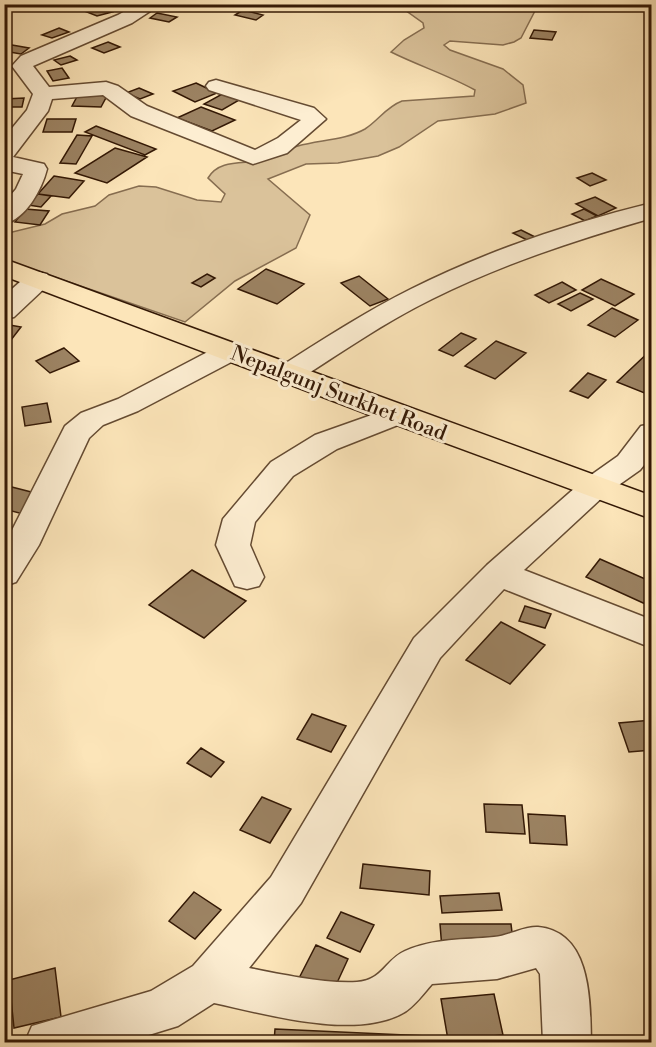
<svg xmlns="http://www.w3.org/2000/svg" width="656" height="1047" viewBox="0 0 656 1047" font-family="'Libre Bodoni',serif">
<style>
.green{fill:#dac29a;stroke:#866d50;stroke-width:1.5}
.building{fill:#9c8363;stroke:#331805;stroke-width:1.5}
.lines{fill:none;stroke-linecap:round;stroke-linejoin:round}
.minor-casing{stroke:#654b32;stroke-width:3}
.major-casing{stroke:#331805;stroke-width:3}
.minor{fill:#fdeed2;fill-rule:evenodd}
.major{fill:#fce5b9;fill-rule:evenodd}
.labels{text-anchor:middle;stroke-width:6;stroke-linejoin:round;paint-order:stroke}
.street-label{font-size:21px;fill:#331805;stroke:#fdeed2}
</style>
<rect width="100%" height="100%" fill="#fce5b9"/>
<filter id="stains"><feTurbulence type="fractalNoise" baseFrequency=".00333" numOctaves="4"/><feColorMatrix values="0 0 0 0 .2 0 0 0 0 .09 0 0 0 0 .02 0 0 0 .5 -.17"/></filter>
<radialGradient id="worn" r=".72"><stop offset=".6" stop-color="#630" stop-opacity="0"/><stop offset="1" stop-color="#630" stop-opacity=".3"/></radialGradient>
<path class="green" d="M404 5H538L521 38 514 42 503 45 450 41 444 45 450 50 503 69 523 85 526 103 495 114 438 121 399 147 378 156 338 163 306 164 268 179 310 215 296 248 235 281 185 322 5 260 4 234 45 224 62 214 95 206 109 195 139 186 156 187 197 200 221 202 225 194 208 178C220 158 245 165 264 160 275 157 286 149 298 146 319 140 346 140 365 129 379 120 386 107 402 101L474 96 475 90C448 75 419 66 391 52L404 40 424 28 423 23 405 10Z"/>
<path class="building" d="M101 7 112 12 97 16 87 12Z
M243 10 263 15 256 20 235 15Z
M157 13 177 17 169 22 150 18Z
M59 28 69 32 52 38 42 35Z
M534 30 556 32 552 40 530 38Z
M108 42 120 47 104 53 92 48Z
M12 45 29 48 21 54 4 51Z
M70 56 77 60 61 65 54 60Z
M62 68 69 78 53 81 47 71Z
M196 83 217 93 195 102 173 91Z
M139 88 153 94 140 99 126 93Z
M79 93 108 94 101 107 72 106Z
M224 93 241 99 222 110 204 104Z
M24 98 22 107H4V99Z
M201 107 235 120 212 131 177 118Z
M47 119H76L72 132H43Z
M96 126 156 149 145 155 85 132Z
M77 135 92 136 76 164 60 163Z
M115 148 147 157 107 183 75 173Z
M592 173 606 180 590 186 577 178Z
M54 176 84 181 69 198 38 194Z
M38 194 51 196 41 207 28 205Z
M595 197 616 208 598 216 576 204Z
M25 209 49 211 40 225 15 222Z
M584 209 597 216 585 221 572 214Z
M521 230 537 238 529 241 513 233Z
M266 269 304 284 277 304 238 289Z
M207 274 215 278 201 287 192 283Z
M359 276 388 299 370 306 341 283Z
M601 279 634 294 615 306 582 290Z
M562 282 576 290 549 303 535 295Z
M580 293 593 299 571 311 558 304Z
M612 308 638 320 615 337 588 325Z
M4 324 21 327 11 340 4 339Z
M461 333 476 339 453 356 439 350Z
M496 341 526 353 495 379 465 366Z
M64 348 79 361 50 373 36 361Z
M652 349V396L617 382Z
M588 373 606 380 588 398 570 391Z
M47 403 51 422 25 426 22 407Z
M4 485 39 494 23 514 4 509Z
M600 559 652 582V607L586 577Z
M192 570 246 601 204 638 149 605Z
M525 606 551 614 545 628 519 621Z
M501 622 545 645 510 684 466 660Z
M312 714 346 726 331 752 297 739Z
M652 720V750L629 752 619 723Z
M201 748 224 762 211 777 187 763Z
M262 797 291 809 270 843 240 830Z
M484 804 522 805 525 834 486 832Z
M528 814 565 816 567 845 530 843Z
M363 864 430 871 429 895 360 888Z
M194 892 221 910 195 939 169 921Z
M499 893 502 910 442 913 440 896Z
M341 912 374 925 360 952 327 938Z
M440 924H511L514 949H442Z
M316 945 348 959 330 998 296 984Z
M55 968 61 1017 14 1028 9 980Z
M494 994 503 1035 448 1040 441 999Z
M275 1029 427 1036V1042H274Z"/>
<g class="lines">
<g class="minor-casing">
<path id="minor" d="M138 4H161L132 23 33 66 49 87 106 82 118 86 147 106 255 150 278 138 301 120 209 90 206 86 209 82 216 80 314 108 326 119 287 153 253 164 131 116 103 95 52 99 48 111 13 157 44 164 47 169C42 189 26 219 4 224V203L16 189 23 174 4 170V138L27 110 33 94 12 66 21 56 118 15Z
M652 203V218C576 240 502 264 432 299 385 322 342 352 298 380L288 383 278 380 274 374 278 368C322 340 365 312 411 289 487 251 570 223 652 203Z
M38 272 47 274 51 280 47 286 14 317 4 319V296L29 274Z
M229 344 239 346 243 352 239 358 138 411 103 425 89 438 39 545 16 582 4 586V546L65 426 81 413 118 399 219 346Z
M397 406 408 409 412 415 408 421 337 449 293 476 255 522 250 545 264 577 259 586 247 589 235 586 216 545 223 519 271 462 315 435Z
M652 424V455L640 470 606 494 524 570 652 620V648L504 589 440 658 301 903 249 968C280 974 325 984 357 982 383 980 385 960 405 951 434 938 464 940 494 937 508 936 524 926 538 927 592 932 590 1002 591 1042H543L540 974 536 968 497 979 432 984C424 993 414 1007 403 1013 355 1040 265 1014 214 1003L178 1026 126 1042H25L32 1026 151 991 193 966 271 877 414 638 487 565 584 480 618 456 641 426Z"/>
</g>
<g class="major-casing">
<path id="major" d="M4 259 652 496V519L386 421 4 276Z"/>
</g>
<use href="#minor" class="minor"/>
<use href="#major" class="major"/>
</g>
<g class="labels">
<g class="street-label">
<text transform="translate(339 393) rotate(21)" y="7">Nepalgunj Surkhet Road</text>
</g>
</g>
<rect width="656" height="1047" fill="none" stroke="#fce5b9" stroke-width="24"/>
<rect x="6" y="6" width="644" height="1035" fill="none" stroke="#331805" stroke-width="3"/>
<rect x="12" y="12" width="632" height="1023" fill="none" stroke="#331805" stroke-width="1.5"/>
<rect width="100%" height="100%" filter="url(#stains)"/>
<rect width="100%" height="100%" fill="url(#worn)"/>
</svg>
